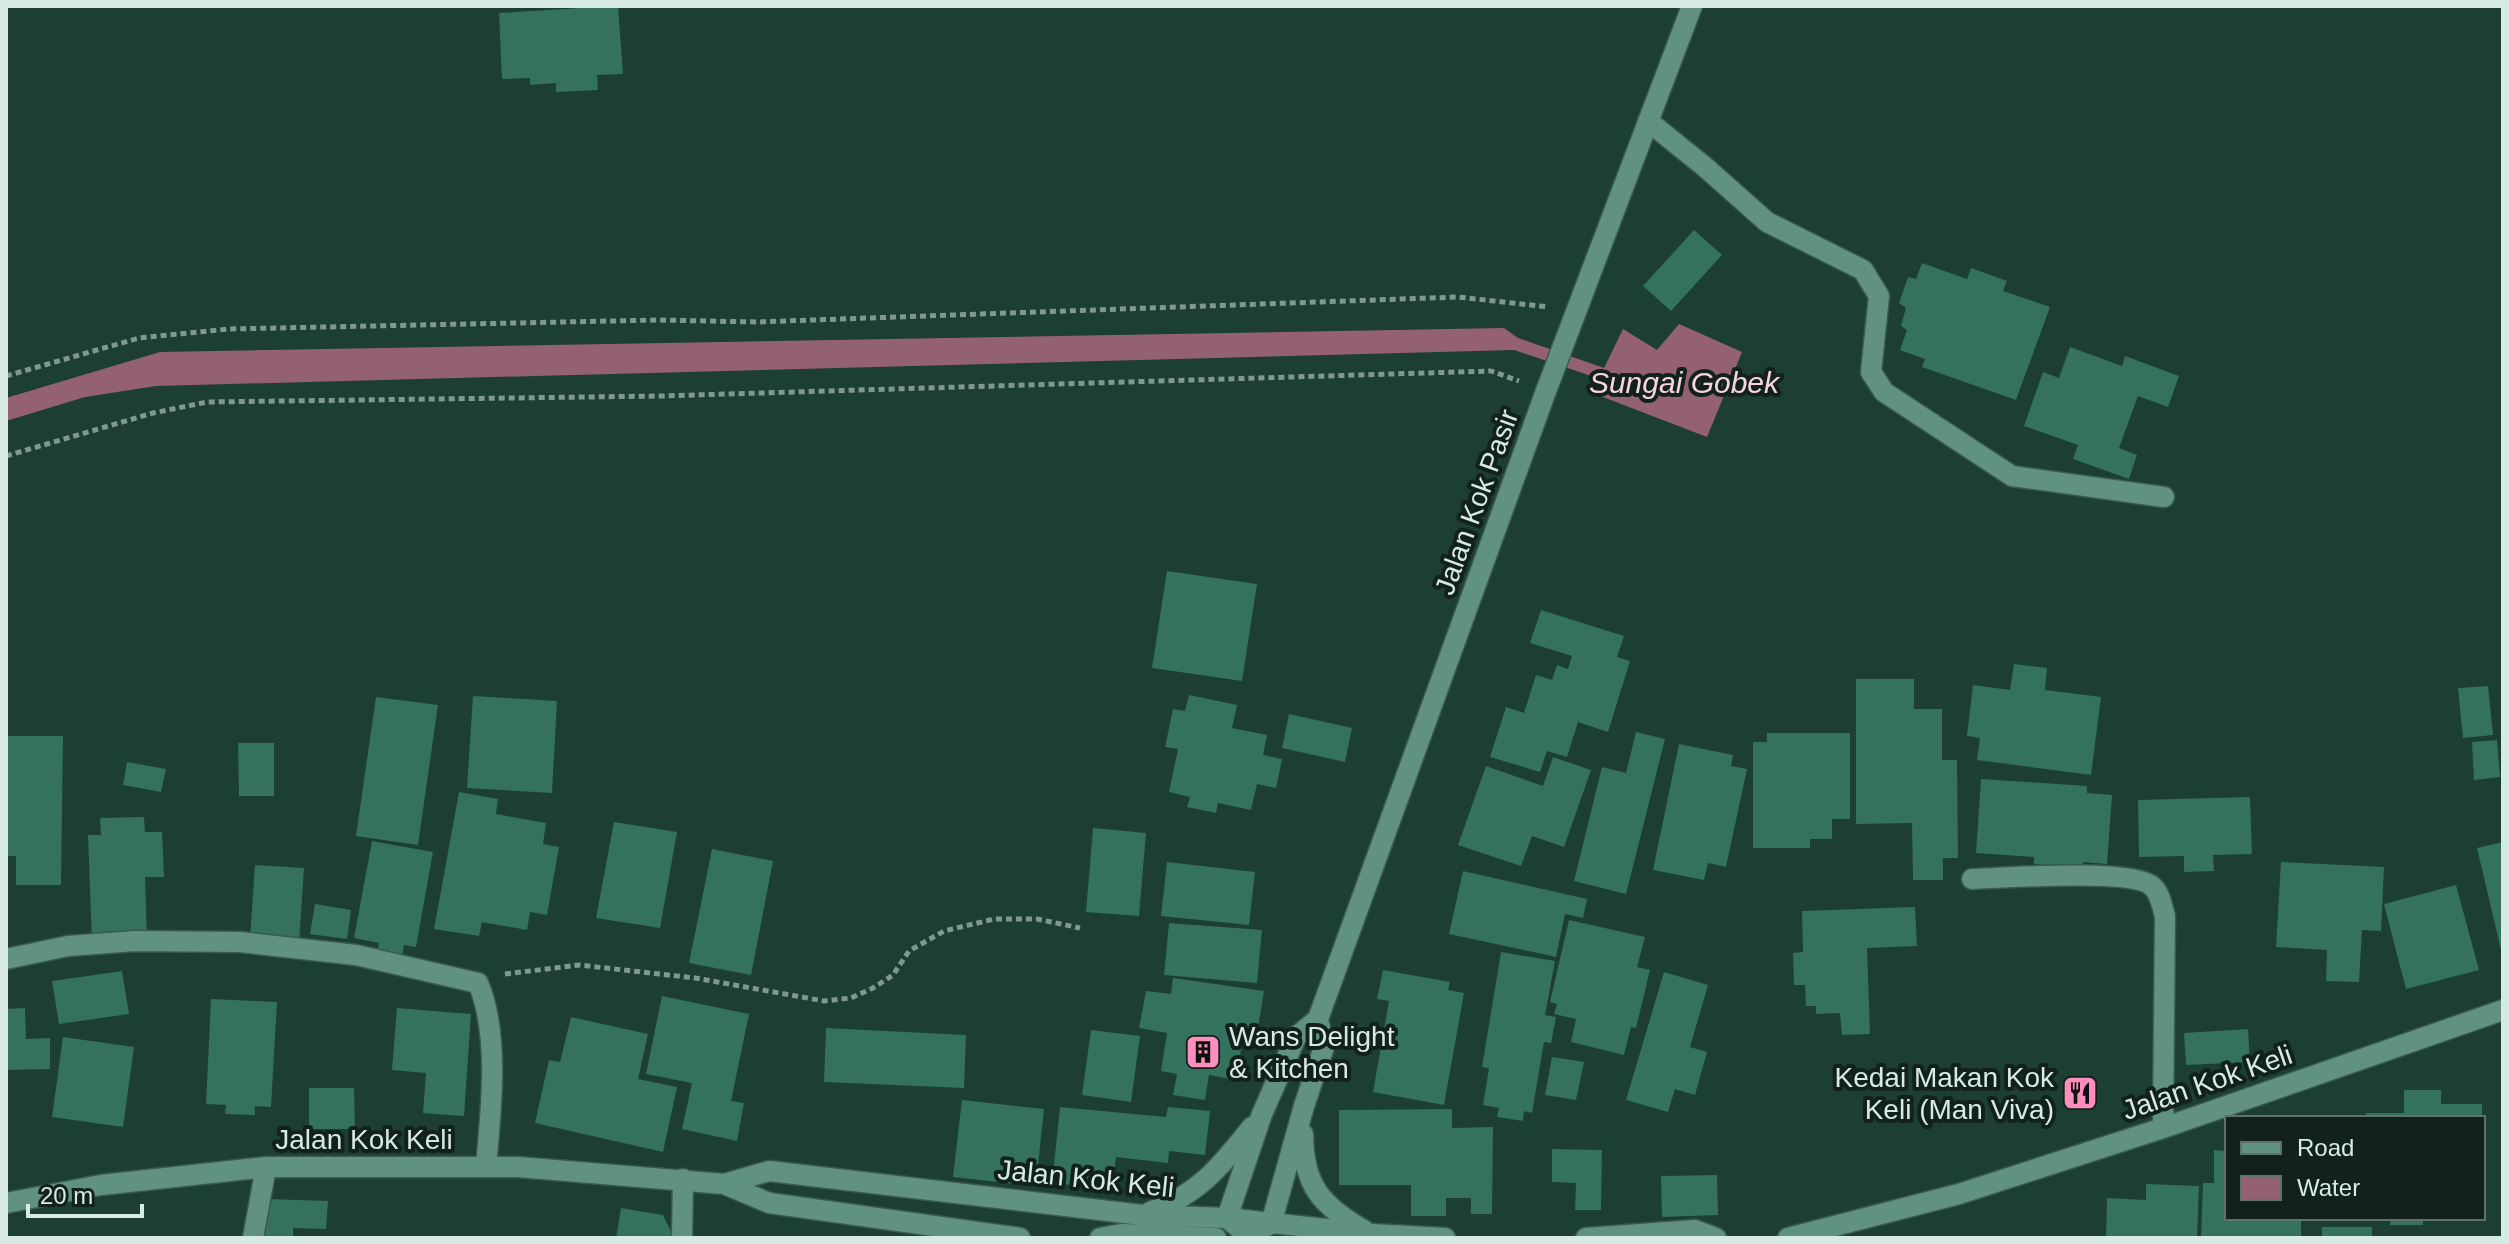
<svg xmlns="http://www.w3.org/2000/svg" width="2509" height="1244" viewBox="0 0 2509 1244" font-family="Helvetica,sans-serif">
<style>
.water{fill:#936074}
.building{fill:#34715e}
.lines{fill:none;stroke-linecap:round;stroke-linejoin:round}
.minor-casing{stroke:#3a5a4f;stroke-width:23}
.path{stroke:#7f9990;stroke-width:5;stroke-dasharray:6 4;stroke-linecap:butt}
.minor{stroke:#619281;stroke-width:20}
.labels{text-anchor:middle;stroke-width:8;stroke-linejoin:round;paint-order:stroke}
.street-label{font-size:28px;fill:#d7eae3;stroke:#13211c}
.poi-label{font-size:28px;fill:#d7eae3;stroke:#13211c;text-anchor:start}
.water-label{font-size:30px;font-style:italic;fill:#f6d4e0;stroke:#13211c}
</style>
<rect width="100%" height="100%" fill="#1c3e33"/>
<path class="water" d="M1679 324 1742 352 1707 437 1595 394 1600 379 1514 350 156 386 85 397 6 421V398L160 352 1504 328 1518 338 1604 368 1623 329 1657 350Z"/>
<path class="building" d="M580 6H618L623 74 597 75 598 90 556 92V83L530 85V78L502 79 499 13 580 8Z
M1694 230 1722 255 1671 311 1643 286Z
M1922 263 1967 279 1971 268 2007 281 2003 291 2050 307 2016 400 1922 367 1925 359 1900 350 1907 330 1901 326 1906 308 1899 303 1908 277 1916 279Z
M2070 347 2122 366 2125 356 2179 376 2168 407 2138 396 2119 448 2137 455 2129 479 2073 459 2078 445 2024 426 2043 372 2059 378Z
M1167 571 1257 584 1242 681 1152 668Z
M1541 610 1624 636 1617 657 1630 661 1608 732 1578 722 1567 757 1547 751 1540 772 1490 757 1506 707 1524 713 1536 675 1552 680 1557 665 1568 669 1572 656 1530 643Z
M2014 664 2047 668 2045 690 2101 697 2091 775 1977 760 1980 738 1967 736 1973 685 2010 690Z
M1856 679H1914V709H1942V760H1957L1958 858H1943V880H1913L1912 823 1856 824Z
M2488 686 2493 735 2463 738 2458 688Z
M1189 695 1237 705 1232 728 1267 735 1263 755 1282 759 1276 788 1257 784 1251 810 1218 803 1216 813 1187 807 1190 797 1169 792 1178 749 1165 747 1173 709 1185 711Z
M473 696 557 701 552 793 467 788Z
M376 697 438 705 418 845 356 836Z
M1289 714 1352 728 1345 762 1282 748Z
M1636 732 1665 739 1626 894 1574 881 1602 767 1626 773Z
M1767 733H1850V819H1832V839H1810V848H1753V742H1767Z
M6 736H63L61 885H16V856H6Z
M2497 740 2500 777 2474 780 2472 742Z
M238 743H274V796H239Z
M1679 744 1733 755 1731 766 1747 769 1726 867 1708 863 1704 880 1653 870Z
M1553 757 1591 770 1564 847 1532 836 1521 866 1458 845 1486 766 1543 786Z
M127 762 166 769 161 792 123 785Z
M1981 779 2087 786V793L2112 795 2107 864 2083 862V867L2034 864V857L1976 853Z
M459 792 498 799 496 814 546 823 543 844 559 847 547 915 530 912 527 930 482 922 479 936 434 929Z
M2250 797 2252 854 2213 855 2214 871 2184 872V856L2139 857 2138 800Z
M144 817 145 832H162L164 877H145L147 940 92 942 88 835H101L100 818Z
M614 822 677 832 660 928 596 918Z
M1093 828 1146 833 1139 916 1086 912Z
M372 841 433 852 416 947 404 945 402 959 377 954 379 943 354 938Z
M2503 842V954H2502L2477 848Z
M712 849 773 861 751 975 689 963Z
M1167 862 1255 872 1249 925 1161 916Z
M2281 862 2384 867 2381 931 2362 930 2359 982 2326 981 2327 950 2276 947Z
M255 865 304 868 299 943 250 939Z
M1463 871 1587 899 1583 918 1565 914 1556 957 1449 934Z
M2456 885 2479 970 2406 989 2384 904Z
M315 904 351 910 347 939 310 934Z
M1915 907 1917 946 1867 948 1870 1034 1842 1035 1840 1013 1816 1014V1006H1806L1805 985H1794L1793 953 1803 952 1802 911Z
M1569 920 1645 937 1637 967 1650 970 1636 1028 1631 1027 1624 1055 1571 1042 1576 1019 1554 1014 1557 1004 1550 1002Z
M1169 923 1262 930 1257 983 1164 975Z
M1501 952 1555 961 1545 1015 1556 1017 1551 1043 1544 1042 1532 1113 1524 1111 1523 1121 1497 1117 1499 1108 1483 1105 1489 1068 1482 1067Z
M1383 970 1450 982 1448 990 1464 993 1444 1105 1373 1092 1389 1001 1377 999Z
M122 971 129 1014 59 1024 52 981Z
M1664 972 1708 985 1690 1047 1707 1052 1695 1095 1675 1089 1668 1112 1626 1100Z
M1173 978 1264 991 1257 1034 1244 1032 1236 1080 1209 1075 1205 1100 1173 1095 1177 1074 1161 1071 1167 1033 1139 1028 1146 991 1171 994Z
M662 996 749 1014 731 1101 744 1103 737 1141 682 1129 692 1083 646 1074Z
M211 999 277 1002 271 1107 255 1106V1115L225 1114 226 1105 206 1104Z
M25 1008 26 1039 50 1038V1069L6 1070V1009Z
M397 1008 471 1014 464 1116 423 1113 426 1073 392 1070Z
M571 1017 648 1034 638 1079 677 1087 663 1152 535 1123 549 1060 560 1062Z
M826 1028 966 1035 964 1088 824 1082Z
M2248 1029 2250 1062 2186 1065 2184 1033Z
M1091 1030 1140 1036 1131 1102 1082 1095Z
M63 1037 134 1047 123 1127 52 1117Z
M1552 1057 1584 1062 1576 1100 1545 1095Z
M309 1088H354L355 1129H309Z
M2404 1090H2441V1104H2482V1118H2366V1113H2404Z
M962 1100 1044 1109 1038 1165 1018 1163 1015 1184 953 1177Z
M1060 1107 1166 1117 1168 1107 1210 1111 1205 1155 1169 1151 1168 1163 1116 1157 1112 1189 1052 1183Z
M1452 1109V1128L1493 1127 1492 1214H1471V1198H1446V1216H1411V1185H1339V1110Z
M1552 1149 1602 1150 1601 1210H1575L1576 1183 1552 1182Z
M2214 1150 2227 1151V1218H2301V1238H2201L2203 1183H2214Z
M1717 1175 1718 1215 1662 1217 1661 1176Z
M2146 1184 2199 1186 2197 1238H2106L2107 1198 2146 1200Z
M267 1199 328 1201 326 1229 293 1228V1238L265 1237Z
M621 1208 663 1215 674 1238H616Z
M2390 1218H2423V1225H2390Z
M2322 1227H2372V1238H2322Z"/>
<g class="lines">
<g class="minor-casing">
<path id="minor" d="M1648 121 1705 167 1767 222 1863 270 1879 296 1871 372 1884 392 2012 476 2164 497
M1972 879C2003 878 2135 868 2153 887 2161 895 2162 907 2165 916L2163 1128
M6 959 68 946 135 941 240 942 356 955 478 983C500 1034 491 1112 486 1166
M1303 1134C1303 1186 1322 1206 1365 1231
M724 1184 769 1171 1142 1215 1227 1218 1372 1234 1445 1238
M6 1203 101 1185 266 1167H518L724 1184 769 1203 1020 1238
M1150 1212C1198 1195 1222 1165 1252 1127
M1262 1228 1271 1224 1304 1106 1324 1047 1318 1019
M253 1238 266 1167
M682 1238 683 1179
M1100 1238 1121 1234 1216 1238
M1256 1238 1247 1235 1227 1218 1262 1114 1296 1037 1318 1019 1546 391 1692 6
M1586 1238 1695 1230 1716 1238
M1788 1238 1959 1194 2163 1128 2503 1010"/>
</g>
<path class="path" d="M6 376 139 338 229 329 658 320 757 322 1458 297 1549 307
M6 456 153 413 207 402 661 396 1491 371 1519 381
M505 974 579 965 695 978 824 1001 851 998 873 988 893 975 909 951 944 931 994 919H1037L1080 928"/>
<use href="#minor" class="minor"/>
</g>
<defs>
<g id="building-square" transform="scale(1.8)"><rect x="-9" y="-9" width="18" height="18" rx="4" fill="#fe8ebd" stroke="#13211c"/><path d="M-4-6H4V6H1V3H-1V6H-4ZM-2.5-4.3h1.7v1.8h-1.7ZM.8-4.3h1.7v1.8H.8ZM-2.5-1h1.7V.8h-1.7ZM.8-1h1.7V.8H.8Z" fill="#111"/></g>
<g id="restaurant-square" transform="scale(1.8)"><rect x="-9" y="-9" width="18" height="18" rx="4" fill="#fe8ebd" stroke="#13211c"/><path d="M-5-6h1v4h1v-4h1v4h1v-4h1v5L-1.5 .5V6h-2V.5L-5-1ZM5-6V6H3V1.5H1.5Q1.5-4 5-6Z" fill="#111"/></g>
</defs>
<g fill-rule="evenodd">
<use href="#building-square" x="1203" y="1052"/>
<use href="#restaurant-square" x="2080" y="1093"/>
</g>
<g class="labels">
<g class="street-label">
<text transform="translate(1476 502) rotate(-70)" y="10">Jalan Kok Pasir</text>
<text transform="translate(2207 1082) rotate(-19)" y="10">Jalan Kok Keli</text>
<text x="364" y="1149">Jalan Kok Keli</text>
<text transform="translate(1086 1178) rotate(6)" y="10">Jalan Kok Keli</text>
</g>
<g class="poi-label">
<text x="1229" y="1046">Wans Delight<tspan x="1229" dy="32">&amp; Kitchen</tspan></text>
<text x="2054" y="1087" text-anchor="end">Kedai Makan Kok<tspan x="2054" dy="32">Keli (Man Viva)</tspan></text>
</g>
<g class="water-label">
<text x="1684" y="393">Sungai Gobek</text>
</g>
</g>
<rect width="2509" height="1244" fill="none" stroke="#d7eae3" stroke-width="16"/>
<rect x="2225" y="1116" width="260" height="104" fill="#13211c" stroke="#61716c" stroke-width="2"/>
<rect x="2241" y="1142" width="40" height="12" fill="#619281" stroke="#61716c" stroke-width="2"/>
<text x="2297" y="1156" font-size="24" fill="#d7eae3">Road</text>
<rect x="2241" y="1176" width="40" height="24" fill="#936074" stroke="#61716c" stroke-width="2"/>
<text x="2297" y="1196" font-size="24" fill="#d7eae3">Water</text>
<path d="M28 1204v12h114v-12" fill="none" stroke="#d7eae3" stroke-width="4"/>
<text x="40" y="1204" font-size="24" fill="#d7eae3" stroke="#13211c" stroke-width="6" paint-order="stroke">20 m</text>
</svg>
